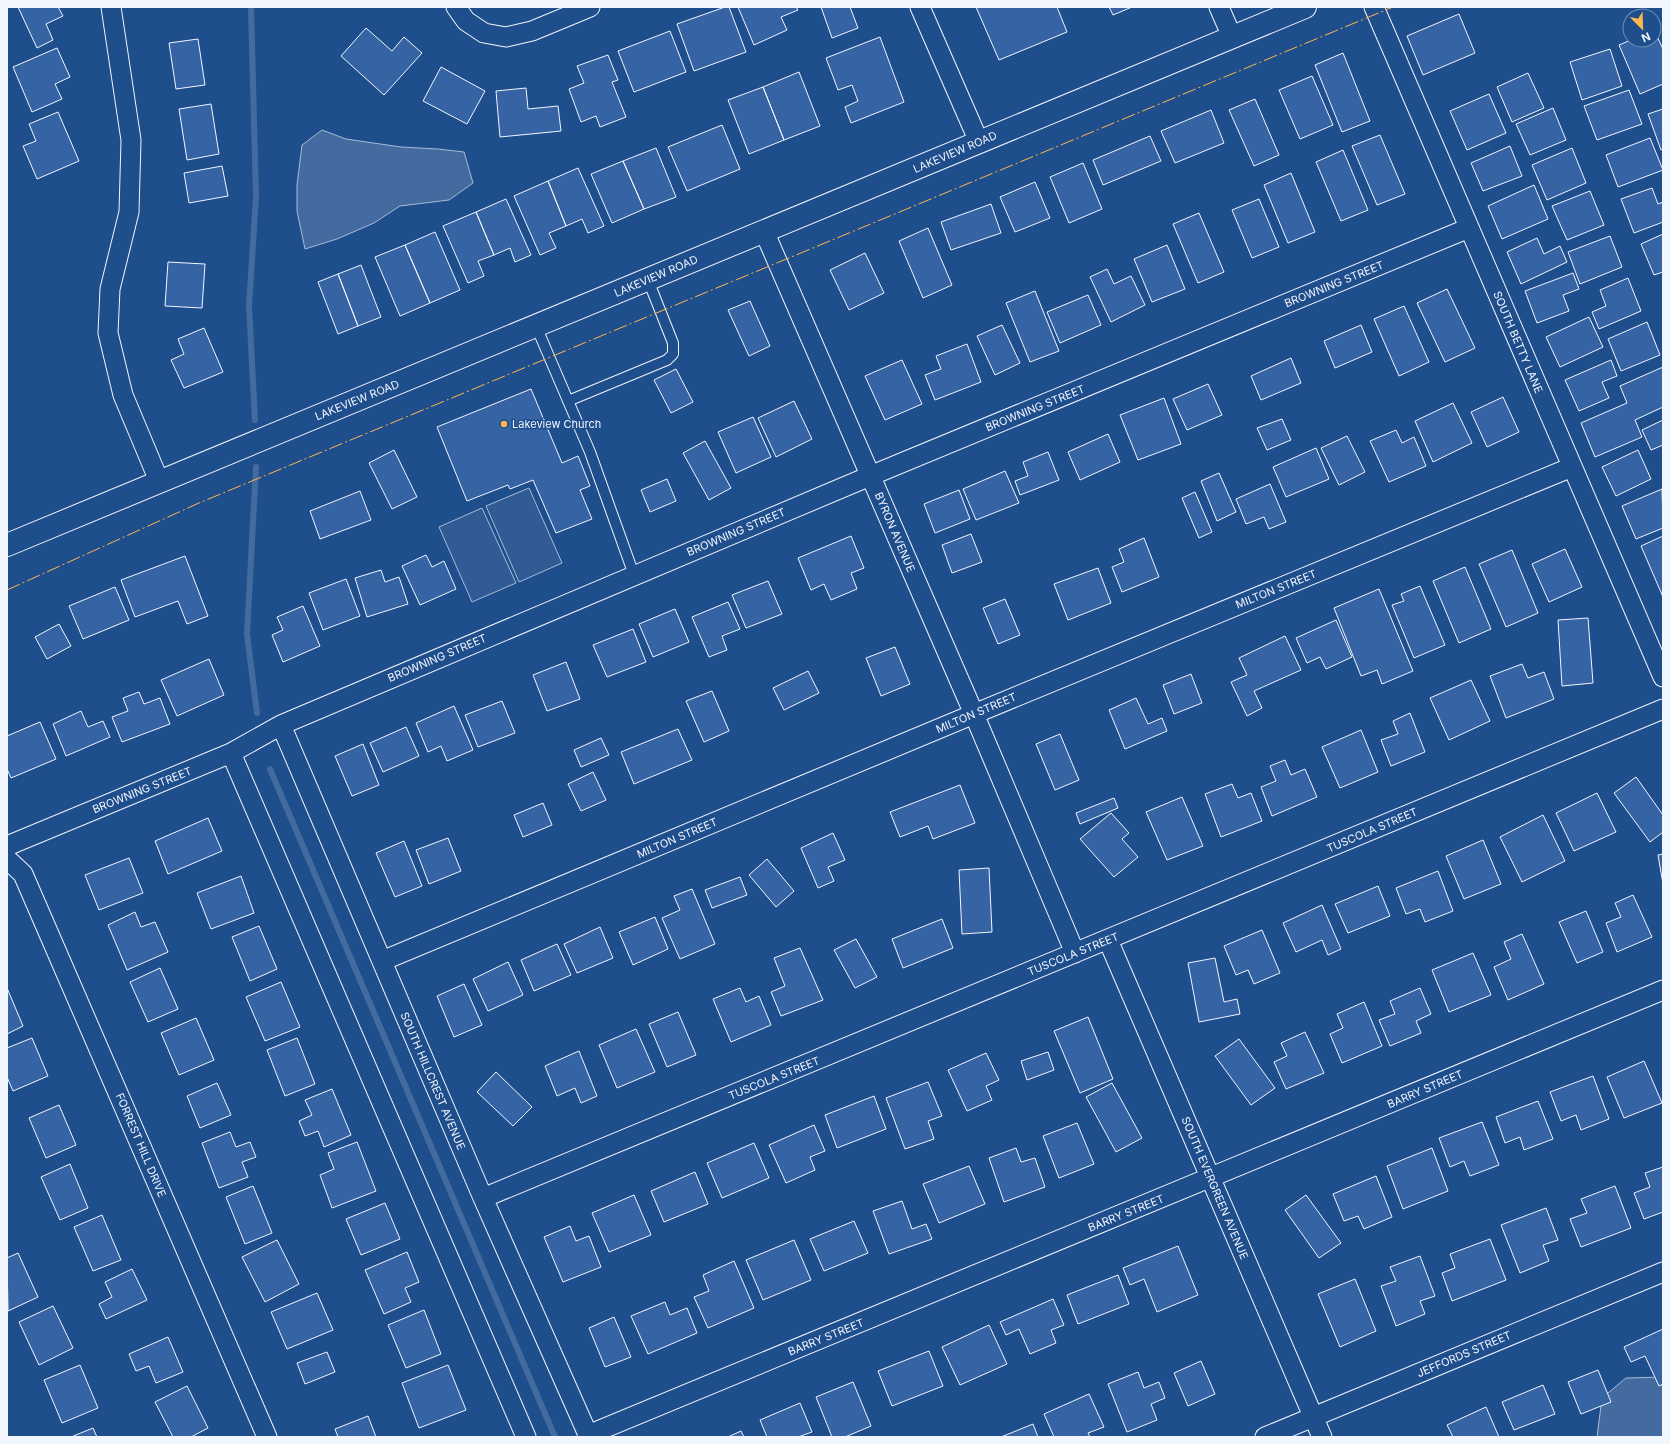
<svg xmlns="http://www.w3.org/2000/svg" width="1670" height="1444" viewBox="0 0 1670 1444" font-family="Inter,sans-serif">
<style>
.built{fill:#305b95;stroke:#a8bbd7}
.water{fill:#446ba0;stroke:#a8bbd7}
.lines{fill:none;stroke-linecap:round;stroke-linejoin:round}
.stream{stroke:#446ba0;stroke-width:6}
.building{fill:#3563a3;stroke:#f2f6ff}
.lane-casing{stroke:#f2f6ff;stroke-width:12}
.street-casing{stroke:#f2f6ff;stroke-width:21}
.secondary-casing{stroke:#f2f6ff;stroke-width:24}
.lane{stroke:#1f4e8c;stroke-width:10}
.street{stroke:#1f4e8c;stroke-width:19}
.secondary{stroke:#1f4e8c;stroke-width:22}
.power{stroke:#ffb74d;stroke-width:1;stroke-dasharray:14 3 2 3;stroke-linecap:butt}
.poi-dot{fill:#ffb74d;stroke:#1f4e8c;stroke-width:1.5}
.labels{text-anchor:middle;stroke-width:3;stroke-linejoin:round;paint-order:stroke}
.street-label{font-size:11px;fill:#f2f6ff;stroke:#1f4e8c}
.poi-label{font-size:11px;fill:#f2f6ff;stroke:#1f4e8c;text-anchor:start}
</style>
<rect width="100%" height="100%" fill="#1f4e8c"/>
<path class="built" d="M529 488 562 563 519 582 486 506Z
M482 508 516 583 472 602 439 527Z"/>
<path class="water" d="M322 130 346 139 401 147 438 149 464 152 473 183 449 200 400 206 374 223 337 239 305 249 297 211V185L302 145Z
M1663 1377V1437H1597L1602 1398 1626 1378Z"/>
<g class="lines">
<path class="stream" d="M251 7 256 197 249 306 255 420
M256 467 247 634 257 713
M270 769 555 1437"/>
</g>
<path class="building" d="M18 7H58L63 16 46 24 53 40 37 48Z
M725 7H729L746 52 694 71 677 24Z
M738 7H796L798 10 781 17 787 30 754 45Z
M821 7H850L858 28 832 38Z
M976 7H1057L1067 32 999 60Z
M1109 7H1132L1113 15Z
M1459 14 1475 53 1423 75 1407 36Z
M366 28 392 51 404 37 422 53 384 95 341 56Z
M1654 30 1663 49V84L1640 94 1619 45 1631 40H1654Z
M670 31 686 72 634 92 618 51Z
M880 37 904 102 851 123 845 107 858 101 852 85 838 90 826 58Z
M198 39 205 85 176 89 169 43Z
M57 48 70 77 55 84 62 99 32 112 13 67Z
M1610 49 1622 86 1582 100 1570 62Z
M1343 53 1370 121 1342 132 1315 65Z
M608 55 618 80 612 82 626 117 600 127 596 116 581 122 569 89 584 83 577 66Z
M441 67 485 91 467 124 423 101Z
M799 72 820 126 784 140 763 87Z
M1528 73 1544 108 1512 122 1497 87Z
M1312 76 1333 125 1300 139 1279 90Z
M763 87 784 140 749 154 728 100Z
M526 88 528 109 558 106 561 131 500 137 496 91Z
M1629 90 1642 124 1597 140 1584 106Z
M1489 94 1506 133 1467 150 1450 111Z
M1255 99 1279 155 1254 166 1229 110Z
M211 104 219 154 187 160 179 109Z
M1553 108 1566 140 1530 155 1516 124Z
M1663 109V149L1661 150 1648 114Z
M1211 110 1224 143 1175 163 1161 131Z
M58 112 79 161 37 179 23 146 36 141 29 124Z
M722 125 740 169 687 191 668 147Z
M1380 135 1405 194 1377 205 1352 146Z
M1150 136 1161 161 1103 185 1093 160Z
M1650 138 1663 170 1618 187 1606 155Z
M1510 146 1522 176 1483 191 1471 163Z
M656 148 676 197 644 209 623 161Z
M1572 148 1586 183 1547 200 1532 165Z
M1343 150 1368 210 1341 221 1316 162Z
M623 161 644 209 612 223 591 174Z
M1083 163 1102 209 1069 223 1050 177Z
M222 166 228 196 189 203 184 173Z
M578 168 604 226 588 233 582 219 566 226 548 181Z
M1291 173 1315 232 1288 243 1264 185Z
M548 181 566 226 549 233 556 248 540 255 514 196Z
M1035 182 1050 218 1015 232 1000 197Z
M1534 185 1548 219 1502 239 1488 206Z
M1652 188 1658 204 1663 202V222L1634 233 1621 199Z
M1590 191 1604 225 1567 240 1552 206Z
M506 199 531 255 515 262 510 248 494 255 476 212Z
M1259 199 1279 247 1252 258 1232 210Z
M991 204 1001 233 951 250 941 222Z
M476 212 494 255 478 261 484 276 468 283 443 226Z
M1199 213 1224 272 1198 283 1173 224Z
M928 228 952 285 923 298 899 241Z
M435 232 460 290 430 303 405 245Z
M1663 234V272L1654 275 1641 244Z
M1610 236 1622 267 1580 284 1568 252Z
M1537 238 1544 254 1560 246 1567 262 1521 284 1507 252Z
M405 245 430 303 400 316 375 257Z
M1167 245 1185 289 1152 302 1134 259Z
M865 253 884 293 849 310 830 270Z
M168 262 205 264 202 308 165 306Z
M361 265 381 317 358 326 338 274Z
M1107 269 1114 284 1131 276 1145 305 1111 322 1090 277Z
M1573 273 1579 289 1563 295 1569 311 1537 323 1525 291Z
M338 274 358 326 338 334 318 282Z
M1628 278 1641 311 1599 329 1592 312 1606 306 1600 290Z
M1447 289 1475 348 1445 362 1417 303Z
M1035 291 1059 351 1030 362 1006 303Z
M1088 295 1101 325 1060 343 1047 312Z
M750 301 770 346 749 356 728 310Z
M1404 306 1429 362 1399 376 1374 319Z
M1589 317 1603 347 1560 367 1546 337Z
M1647 322 1660 355 1621 371 1608 339Z
M1002 325 1020 363 995 375 977 336Z
M1361 325 1372 352 1335 368 1324 341Z
M204 328 223 372 184 388 171 360 184 354 178 339Z
M967 344 981 382 935 400 925 375 941 369 936 356Z
M1291 358 1301 383 1261 400 1251 376Z
M902 360 922 404 885 420 865 376Z
M1611 360 1617 376 1602 382 1609 398 1579 411 1565 380Z
M1663 367V407L1635 420 1642 437 1595 457 1581 423 1627 403 1620 386Z
M676 369 693 402 671 413 654 380Z
M1208 384 1222 415 1187 430 1173 399Z
M531 389 562 463 578 456 590 486 580 490 592 519 556 533 533 480 510 489 508 485 467 501 437 427Z
M1503 397 1519 432 1487 447 1471 412Z
M1164 398 1181 444 1138 460 1120 415Z
M794 401 812 439 776 457 758 418Z
M1453 403 1472 443 1433 462 1415 421Z
M753 417 771 457 736 473 718 432Z
M1282 419 1291 440 1267 450 1257 428Z
M1663 420V445L1651 450 1642 430Z
M1396 430 1402 443 1414 437 1426 466 1389 482 1370 441Z
M1108 434 1120 462 1080 480 1068 452Z
M1347 436 1365 472 1339 485 1321 448Z
M705 441 731 488 709 500 683 453Z
M1316 448 1329 479 1286 497 1273 467Z
M394 450 417 497 392 509 369 463Z
M1638 450 1651 479 1616 496 1602 467Z
M1048 452 1059 480 1020 495 1015 481 1028 476 1023 462Z
M1005 471 1019 503 976 520 963 489Z
M1219 473 1236 512 1217 521 1201 481Z
M667 479 676 501 650 512 641 490Z
M1270 484 1286 522 1269 529 1264 517 1246 524 1236 499Z
M1662 489 1663 528 1636 539 1622 506Z
M959 490 970 519 935 533 924 504Z
M360 491 371 520 320 539 310 511Z
M1195 492 1212 532 1199 538 1182 498Z
M971 534 982 562 952 573 942 545Z
M851 536 864 568 851 573 857 589 831 600 824 584 811 590 798 558Z
M1663 536V597L1641 546Z
M1144 538 1159 577 1122 592 1112 567 1124 562 1119 549Z
M1565 549 1582 587 1549 602 1532 564Z
M1512 550 1538 613 1506 627 1479 564Z
M426 555 432 567 444 561 456 589 420 605 402 566Z
M185 556 208 616 187 624 178 601 135 617 121 580Z
M1465 567 1491 629 1459 643 1433 581Z
M1098 568 1111 603 1068 620 1054 584Z
M381 570 385 582 399 577 408 604 367 617 355 578Z
M346 579 360 616 323 630 309 593Z
M768 581 782 614 746 628 732 595Z
M1420 586 1445 645 1414 658 1392 605 1404 601 1401 594Z
M115 587 129 620 83 639 69 606Z
M1379 589 1413 671 1382 684 1377 670 1361 676 1334 608Z
M1005 599 1020 635 998 644 983 608Z
M728 602 740 629 722 636 727 650 709 657 692 617Z
M303 606 320 646 283 662 272 635 283 630 277 617Z
M675 609 689 642 653 657 639 624Z
M1588 618 1593 683 1562 686 1558 620Z
M1336 620 1352 657 1326 669 1320 657 1307 663 1296 638Z
M59 624 71 646 47 659 35 637Z
M633 629 646 662 607 677 593 645Z
M1285 636 1301 670 1254 691 1262 708 1247 716 1231 682 1247 675 1239 658Z
M895 647 910 684 881 696 866 658Z
M209 659 224 695 177 716 161 680Z
M566 662 580 699 547 711 533 675Z
M1522 664 1528 678 1544 672 1554 699 1506 718 1490 676Z
M808 671 819 693 784 710 773 688Z
M1191 674 1202 703 1174 714 1163 685Z
M1471 680 1490 721 1449 740 1430 698Z
M712 691 729 731 704 742 686 701Z
M139 692 144 704 160 698 170 724 122 742 112 717 128 711 123 698Z
M1136 698 1148 724 1162 718 1167 731 1125 749 1109 710Z
M502 701 515 733 478 747 465 715Z
M454 706 473 750 447 761 441 746 428 752 416 723Z
M81 711 88 727 103 721 110 737 66 756 53 724Z
M1410 713 1425 752 1391 766 1381 740 1398 734 1393 721Z
M40 722 56 759 11 778 7 769V736Z
M406 727 419 756 383 772 370 743Z
M678 729 692 760 634 784 621 752Z
M1361 730 1378 772 1340 788 1322 747Z
M1060 734 1079 780 1055 790 1036 744Z
M601 738 609 755 581 767 574 750Z
M363 744 379 785 352 796 335 756Z
M1285 760 1291 775 1305 769 1317 797 1272 816 1261 787 1276 781 1270 766Z
M593 772 606 800 581 811 568 784Z
M1636 777 1663 815V832L1650 842 1614 793Z
M1232 784 1238 798 1251 793 1262 821 1221 837 1205 794Z
M960 785 975 823 933 839 928 826 900 837 890 812Z
M1597 793 1616 832 1574 851 1556 813Z
M1182 797 1203 846 1167 860 1146 812Z
M1114 798 1118 808 1080 824 1076 813Z
M543 803 552 825 523 837 514 815Z
M1111 813 1129 833 1122 839 1138 857 1114 877 1080 839Z
M1543 815 1565 861 1522 882 1500 837Z
M208 818 222 851 168 874 155 841Z
M833 833 845 860 828 867 834 881 818 888 801 848Z
M448 838 461 871 429 884 416 850Z
M1483 840 1501 884 1464 899 1446 856Z
M404 841 422 886 395 897 376 853Z
M1663 854V884L1658 855Z
M129 858 143 893 99 910 85 875Z
M767 859 794 891 776 907 749 875Z
M989 868 992 932 962 934 959 870Z
M1438 871 1453 911 1425 922 1420 909 1406 914 1396 888Z
M241 876 254 913 211 929 197 893Z
M740 877 747 895 712 908 705 890Z
M1378 886 1390 916 1348 933 1335 904Z
M692 889 715 944 680 959 662 918 680 910 674 896Z
M1633 895 1652 937 1617 952 1606 923 1621 917 1615 903Z
M1322 905 1341 949 1328 955 1322 940 1296 952 1283 923Z
M1586 911 1603 952 1577 963 1559 922Z
M135 912 141 927 155 922 168 952 127 970 108 925Z
M655 917 668 949 633 965 619 932Z
M942 919 953 948 903 968 892 939Z
M259 926 277 969 250 981 232 937Z
M600 927 613 958 577 973 564 944Z
M1262 930 1280 973 1254 984 1248 970 1236 975 1224 946Z
M1522 934 1544 984 1508 1000 1494 967 1511 959 1504 942Z
M856 939 877 977 855 988 834 950Z
M557 944 571 975 534 991 521 960Z
M800 948 823 1000 781 1016 771 992 785 986 774 958Z
M1473 953 1491 995 1449 1012 1432 970Z
M1215 958 1224 1002 1237 999 1240 1014 1199 1022 1188 963Z
M508 962 523 995 488 1011 473 979Z
M160 968 178 1009 148 1022 130 982Z
M281 982 300 1027 265 1041 246 997Z
M464 984 482 1025 454 1037 437 996Z
M7 988 23 1026 7 1034Z
M740 988 746 1002 759 996 771 1025 731 1042 713 999Z
M1420 988 1431 1014 1416 1021 1421 1033 1390 1046 1379 1020 1395 1014 1390 1001Z
M1364 1002 1382 1046 1342 1063 1330 1034 1343 1028 1337 1014Z
M678 1012 696 1055 667 1067 649 1024Z
M1088 1017 1113 1079 1080 1093 1054 1031Z
M196 1018 214 1060 179 1075 161 1033Z
M636 1029 655 1072 617 1088 599 1045Z
M1305 1032 1324 1073 1286 1089 1274 1062 1287 1056 1281 1043Z
M32 1038 48 1076 13 1091 7 1077V1048Z
M297 1038 315 1084 285 1096 267 1050Z
M1239 1039 1275 1088 1251 1105 1215 1056Z
M579 1051 597 1096 581 1103 575 1088 557 1096 545 1066Z
M1048 1052 1054 1070 1027 1080 1021 1061Z
M986 1053 999 1080 986 1086 992 1100 967 1111 948 1070Z
M1644 1061 1662 1103 1624 1118 1607 1077Z
M496 1072 532 1107 513 1126 477 1092Z
M1593 1076 1609 1119 1581 1130 1576 1115 1561 1121 1550 1092Z
M928 1082 942 1116 928 1121 934 1139 905 1149 886 1098Z
M217 1083 231 1115 200 1128 187 1096Z
M1112 1083 1142 1138 1116 1152 1086 1097Z
M332 1089 351 1135 324 1147 318 1131 305 1136 299 1121 312 1115 305 1100Z
M874 1096 886 1129 837 1148 825 1115Z
M1538 1101 1553 1139 1524 1150 1520 1137 1505 1143 1496 1117Z
M59 1105 76 1145 46 1158 29 1118Z
M1482 1122 1499 1165 1470 1176 1464 1161 1450 1167 1439 1138Z
M1077 1123 1094 1164 1059 1178 1043 1136Z
M814 1125 825 1151 810 1157 815 1170 786 1183 769 1145Z
M230 1132 236 1147 250 1142 256 1157 242 1162 248 1177 219 1188 202 1143Z
M357 1142 376 1191 332 1208 320 1175 334 1169 328 1153Z
M754 1143 769 1178 722 1198 707 1163Z
M1016 1148 1021 1162 1035 1158 1045 1187 1004 1202 989 1158Z
M1432 1148 1448 1191 1403 1209 1387 1166Z
M70 1164 88 1208 60 1220 41 1177Z
M969 1166 985 1204 939 1223 923 1184Z
M1663 1167V1212L1644 1219 1634 1193 1650 1187 1645 1173Z
M695 1172 708 1204 664 1222 651 1191Z
M1376 1176 1392 1217 1364 1229 1358 1216 1344 1221 1333 1194Z
M253 1186 272 1233 245 1244 226 1197Z
M1615 1186 1631 1228 1581 1247 1570 1219 1587 1213 1581 1199Z
M634 1195 651 1235 609 1252 592 1213Z
M1306 1195 1341 1243 1319 1258 1285 1210Z
M902 1201 912 1229 926 1224 932 1239 889 1254 873 1211Z
M385 1203 400 1239 361 1255 346 1219Z
M1546 1208 1558 1240 1543 1245 1549 1261 1520 1273 1501 1225Z
M102 1215 121 1260 93 1271 74 1227Z
M854 1221 868 1253 824 1271 810 1239Z
M570 1226 576 1241 589 1236 601 1267 563 1282 544 1237Z
M1490 1239 1506 1280 1452 1301 1442 1273 1455 1268 1450 1254Z
M277 1240 299 1284 265 1302 242 1257Z
M794 1240 811 1280 763 1300 746 1260Z
M1178 1246 1198 1295 1157 1312 1144 1279 1130 1285 1123 1268Z
M407 1252 419 1282 405 1288 411 1302 384 1314 365 1270Z
M18 1253 38 1297 8 1311 7 1258Z
M1420 1256 1435 1296 1420 1301 1425 1314 1396 1326 1381 1286 1396 1281 1390 1267Z
M734 1261 754 1308 708 1328 694 1297 709 1291 703 1275Z
M132 1269 147 1300 106 1319 99 1304 112 1297 105 1282Z
M1118 1275 1129 1304 1078 1324 1067 1295Z
M1355 1279 1376 1331 1340 1347 1318 1294Z
M317 1293 333 1330 287 1349 271 1312Z
M1053 1299 1064 1325 1051 1330 1056 1343 1030 1354 1019 1329 1006 1335 1000 1322Z
M665 1302 670 1315 687 1308 697 1333 648 1354 631 1316Z
M53 1306 73 1348 39 1365 19 1322Z
M424 1310 441 1354 406 1368 388 1325Z
M614 1317 631 1357 605 1367 589 1328Z
M989 1325 1007 1364 960 1385 942 1347Z
M1663 1329V1384L1659 1386 1645 1356 1631 1362 1624 1347Z
M168 1337 183 1372 156 1383 149 1366 136 1371 129 1354Z
M929 1351 943 1386 892 1406 878 1371Z
M327 1352 335 1372 305 1384 297 1363Z
M1201 1361 1215 1394 1188 1406 1174 1373Z
M80 1365 98 1408 62 1423 44 1380Z
M448 1365 466 1410 419 1428 402 1383Z
M1598 1370 1611 1402 1581 1414 1568 1382Z
M1138 1372 1144 1388 1159 1382 1165 1398 1151 1404 1157 1420 1127 1432 1108 1384Z
M853 1382 871 1426 845 1437H832L816 1397Z
M1543 1385 1555 1414 1514 1430 1502 1402Z
M187 1386 208 1428 191 1437H173L155 1402Z
M1089 1394 1104 1427 1088 1433 1090 1437H1054L1044 1414Z
M800 1403 812 1432 798 1437H767L760 1420Z
M1486 1407 1499 1437H1453L1447 1425Z
M368 1416 376 1437H338L335 1429Z
M1033 1424 1038 1437H1001Z
M93 1428 97 1437H71Z
M741 1431 744 1437H728Z"/>
<g class="lines">
<g class="lane-casing">
<path id="lane" d="M536 326 590 452 634 575
M568 401 667 360 673 354V343L648 280"/>
</g>
<g class="street-casing">
<path id="street" d="M111 7 131 140 129 212 110 289 108 333 123 395 159 481
M456 7 466 21 484 33 506 37 532 31 590 7
M920 7 979 142
M1219 7 1232 37
M1374 7 1663 677
M764 231 974 714 1075 953
M281 725 483 1198 589 1437
M231 753 526 1437
M7 846 231 753 281 725 870 476 1469 228
M7 859 23 874 267 1437
M1108 940 1322 1437
M382 961 974 714 1572 467
M483 1198 1663 709
M588 1435 1663 990
M1265 1437 1663 1272"/>
</g>
<g class="secondary-casing">
<path id="secondary" d="M7 545 1305 7"/>
</g>
<use href="#lane" class="lane"/>
<use href="#street" class="street"/>
<use href="#secondary" class="secondary"/>
<path class="power" d="M7 590 199 503 1393 7"/>
</g>
<circle class="poi-dot" cx="504" cy="424" r="4"/>
<g class="labels">
<g class="street-label">
<text transform="translate(955 152) rotate(-23)" y="4">LAKEVIEW ROAD</text>
<text transform="translate(656 276) rotate(-23)" y="4">LAKEVIEW ROAD</text>
<text transform="translate(1334 284) rotate(-22)" y="4">BROWNING STREET</text>
<text transform="translate(1518 342) rotate(67)" y="4">SOUTH BETTY LANE</text>
<text transform="translate(357 400) rotate(-22)" y="4">LAKEVIEW ROAD</text>
<text transform="translate(1035 408) rotate(-22)" y="4">BROWNING STREET</text>
<text transform="translate(736 532) rotate(-23)" y="4">BROWNING STREET</text>
<text transform="translate(895 532) rotate(67)" y="4">BYRON AVENUE</text>
<text transform="translate(1276 589) rotate(-22)" y="4">MILTON STREET</text>
<text transform="translate(437 658) rotate(-23)" y="4">BROWNING STREET</text>
<text transform="translate(976 713) rotate(-23)" y="4">MILTON STREET</text>
<text transform="translate(142 790) rotate(-22)" y="4">BROWNING STREET</text>
<text transform="translate(1372 830) rotate(-23)" y="4">TUSCOLA STREET</text>
<text transform="translate(677 838) rotate(-23)" y="4">MILTON STREET</text>
<text transform="translate(1073 954) rotate(-22)" y="4">TUSCOLA STREET</text>
<text transform="translate(774 1078) rotate(-22)" y="4">TUSCOLA STREET</text>
<text transform="translate(433 1081) rotate(67)" y="4">SOUTH HILLCREST AVENUE</text>
<text transform="translate(1425 1089) rotate(-23)" y="4">BARRY STREET</text>
<text transform="translate(141 1145) rotate(67)" y="4">FORREST HILL DRIVE</text>
<text transform="translate(1215 1188) rotate(67)" y="4">SOUTH EVERGREEN AVENUE</text>
<text transform="translate(1126 1213) rotate(-22)" y="4">BARRY STREET</text>
<text transform="translate(826 1337) rotate(-22)" y="4">BARRY STREET</text>
<text transform="translate(1464 1354) rotate(-23)" y="4">JEFFORDS STREET</text>
</g>
<g class="poi-label">
<text x="512" y="428">Lakeview Church</text>
</g>
</g>
<rect width="1670" height="1444" fill="none" stroke="#f2f6ff" stroke-width="16"/>
<g transform="translate(1642 28) rotate(157)"><circle r="19" fill="#1f4e8c" stroke="#7391ba"/>
<path d="M0-3L7 15L0 10L-7 15Z" fill="#ffb74d"/>
<text y="-6" font-size="11" font-weight="bold" text-anchor="middle" fill="#f2f6ff">N</text>
</g>
</svg>
